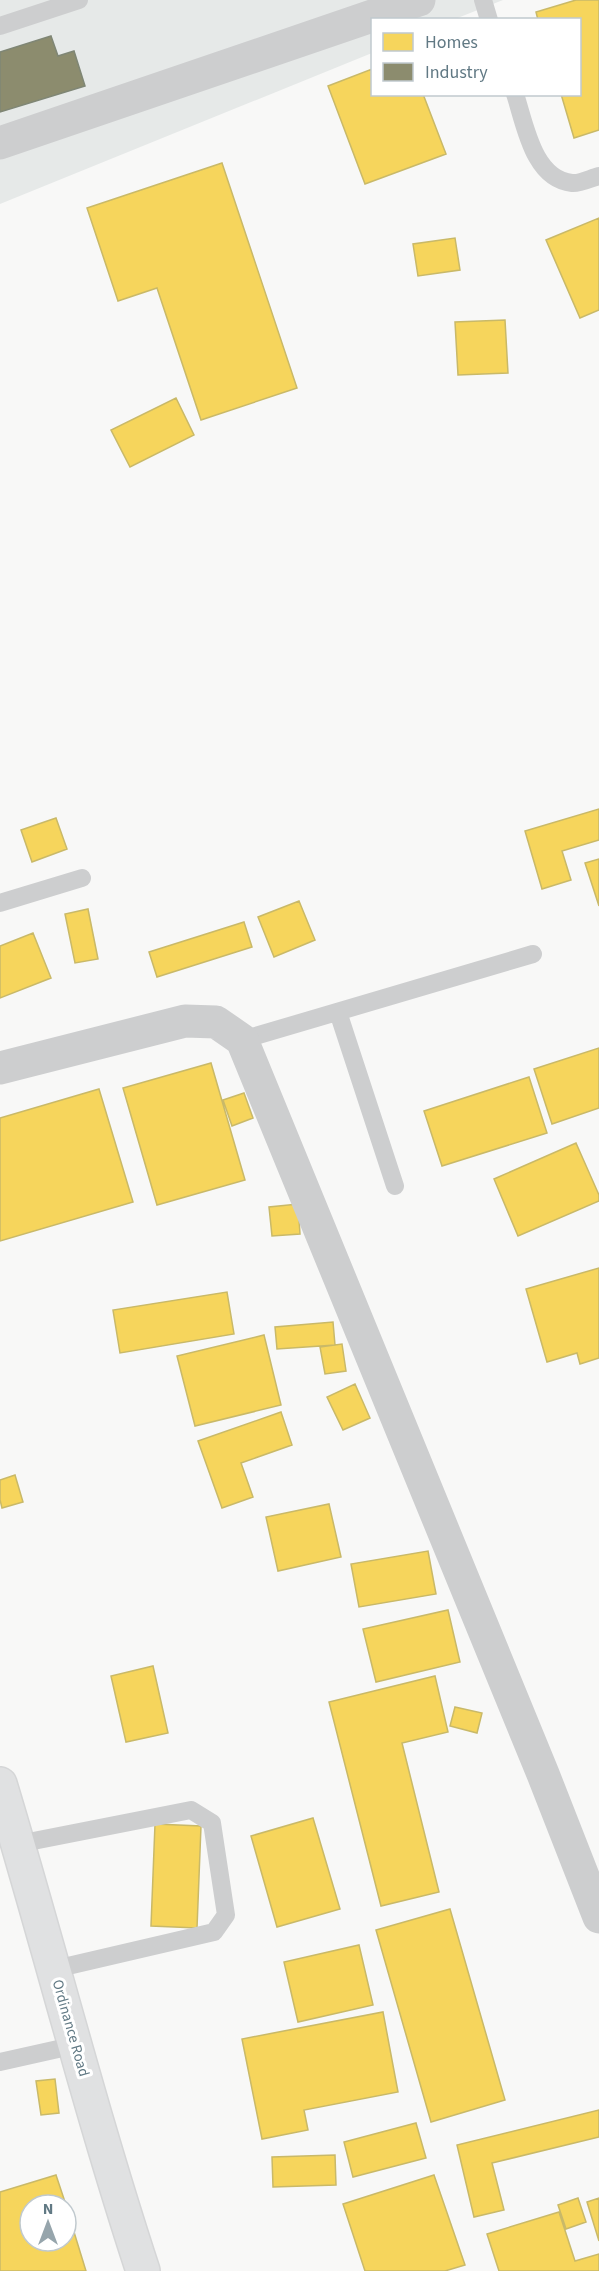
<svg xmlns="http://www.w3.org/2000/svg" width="599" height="2271" viewBox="0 0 599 2271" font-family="'Source Sans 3',sans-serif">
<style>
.built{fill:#e6e9e8}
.homes{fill:#f6d55c;stroke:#c9b968;stroke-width:1.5}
.industry{fill:#8c8c6e;stroke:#7f8675;stroke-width:1.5}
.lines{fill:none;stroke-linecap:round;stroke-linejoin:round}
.secondary-casing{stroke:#d5d6d7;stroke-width:36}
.lane{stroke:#cdcecf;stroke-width:18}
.street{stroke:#cdcecf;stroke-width:33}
.secondary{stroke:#e0e1e2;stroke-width:33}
.labels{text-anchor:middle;stroke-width:6;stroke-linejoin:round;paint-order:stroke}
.street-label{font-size:15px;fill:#617984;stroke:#fff}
</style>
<rect width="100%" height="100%" fill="#f8f8f7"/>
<path class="built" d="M0 0H503L455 19 372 20V53L0 204Z"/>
<path class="homes" d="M576 0H599V130L574 138 561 94H580V20H538L536 12Z
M372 69V94H423L446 154 365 184 328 86Z
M222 163 297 388 201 420 157 288 118 301 87 208Z
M599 218V310L580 318 546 240Z
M455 238 460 270 418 276 413 244Z
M505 320 508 373 458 375 455 322Z
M176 398 194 435 130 467 111 430Z
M599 809V840L562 851 571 880 542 889 525 831Z
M56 818 67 849 32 862 21 830Z
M599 859V906L585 863Z
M299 901 315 940 274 957 258 917Z
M88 909 98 959 75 963 65 914Z
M244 922 252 947 157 977 149 952Z
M33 933 51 978 0 998V946Z
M599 1048V1108L552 1124 534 1069Z
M211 1063 245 1180 157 1205 123 1088Z
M529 1077 547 1133 442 1166 424 1111Z
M99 1089 133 1202 0 1241V1118Z
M244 1093 253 1118 232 1126 223 1100Z
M576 1143 599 1195V1201L518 1236 494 1179Z
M298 1204 300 1234 272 1236 269 1207Z
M599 1268V1358L580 1364 577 1353 547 1362 526 1289Z
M227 1292 234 1334 120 1353 113 1310Z
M333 1322 335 1345 277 1349 275 1327Z
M264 1335 281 1405 195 1426 177 1356Z
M342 1344 346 1371 325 1374 320 1347Z
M355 1384 370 1418 343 1430 327 1397Z
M281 1412 292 1445 241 1463 253 1497 222 1508 198 1441Z
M15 1475 23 1502 2 1508 0 1500V1480Z
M329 1504 341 1557 278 1571 266 1517Z
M428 1551 436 1594 359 1607 351 1564Z
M448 1610 460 1662 376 1682 363 1629Z
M153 1666 168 1733 126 1742 111 1676Z
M435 1676 448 1732 402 1743 439 1892 381 1906 329 1702Z
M455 1707 482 1713 477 1733 450 1726Z
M313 1818 340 1909 277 1927 251 1836Z
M155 1824 201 1826 197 1928 151 1926Z
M450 1909 505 2100 431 2122 376 1930Z
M359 1945 373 2005 298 2022 284 1962Z
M383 2012 398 2092 304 2110 308 2130 262 2139 242 2039Z
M55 2079 59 2113 41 2115 36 2081Z
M599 2110V2137L492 2163 504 2210 474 2217 457 2145Z
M416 2123 426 2158 353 2177 344 2142Z
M335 2155 336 2185 273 2187 272 2157Z
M56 2175 66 2205H30V2241H66V2206L86 2271H0V2192Z
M434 2175 465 2265 445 2271H365L343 2204Z
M578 2198 586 2222 566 2229 558 2205Z
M599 2198V2241L587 2202Z
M559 2212 575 2261 599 2254V2271H499L487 2234Z"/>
<path class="industry" d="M51 36 58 56 74 51 85 86 0 112V52Z"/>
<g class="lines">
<g class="secondary-casing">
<path id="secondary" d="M0 1784C49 1946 90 2110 143 2271"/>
</g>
<path class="lane" d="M483 0 489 20
M0 26 79 0
M515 94C525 124 533 179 572 183 580 184 591 178 599 176
M0 903 82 878
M338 1012 395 1186
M242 1040 533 954
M18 1844 191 1810 212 1823 226 1915 214 1932 55 1969
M0 2062 76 2045"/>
<path class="street" d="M0 143 419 0
M0 1068 185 1021 216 1022 242 1040 543 1774 599 1917"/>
<use href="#secondary" class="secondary"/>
</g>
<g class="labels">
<g class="street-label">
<text transform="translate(71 2028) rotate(74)" y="5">Ordinance Road</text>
</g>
</g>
<rect x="371" y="18" width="210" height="78" fill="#ffffff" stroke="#c0c9ce" stroke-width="1.5"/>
<rect x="383" y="33" width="30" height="18" fill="#f6d55c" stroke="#c0c9ce" stroke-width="1.5"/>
<text x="425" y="48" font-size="18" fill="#617984">Homes</text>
<rect x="383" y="63" width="30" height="18" fill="#8c8c6e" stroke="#c0c9ce" stroke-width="1.5"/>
<text x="425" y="78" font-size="18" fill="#617984">Industry</text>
<g transform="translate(48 2223)"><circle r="28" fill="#ffffff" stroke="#c0c9ce" stroke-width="1.5"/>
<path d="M0-4.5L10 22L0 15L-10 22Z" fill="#96a5ac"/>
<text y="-9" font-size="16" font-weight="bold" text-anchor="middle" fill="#617984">N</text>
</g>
</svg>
